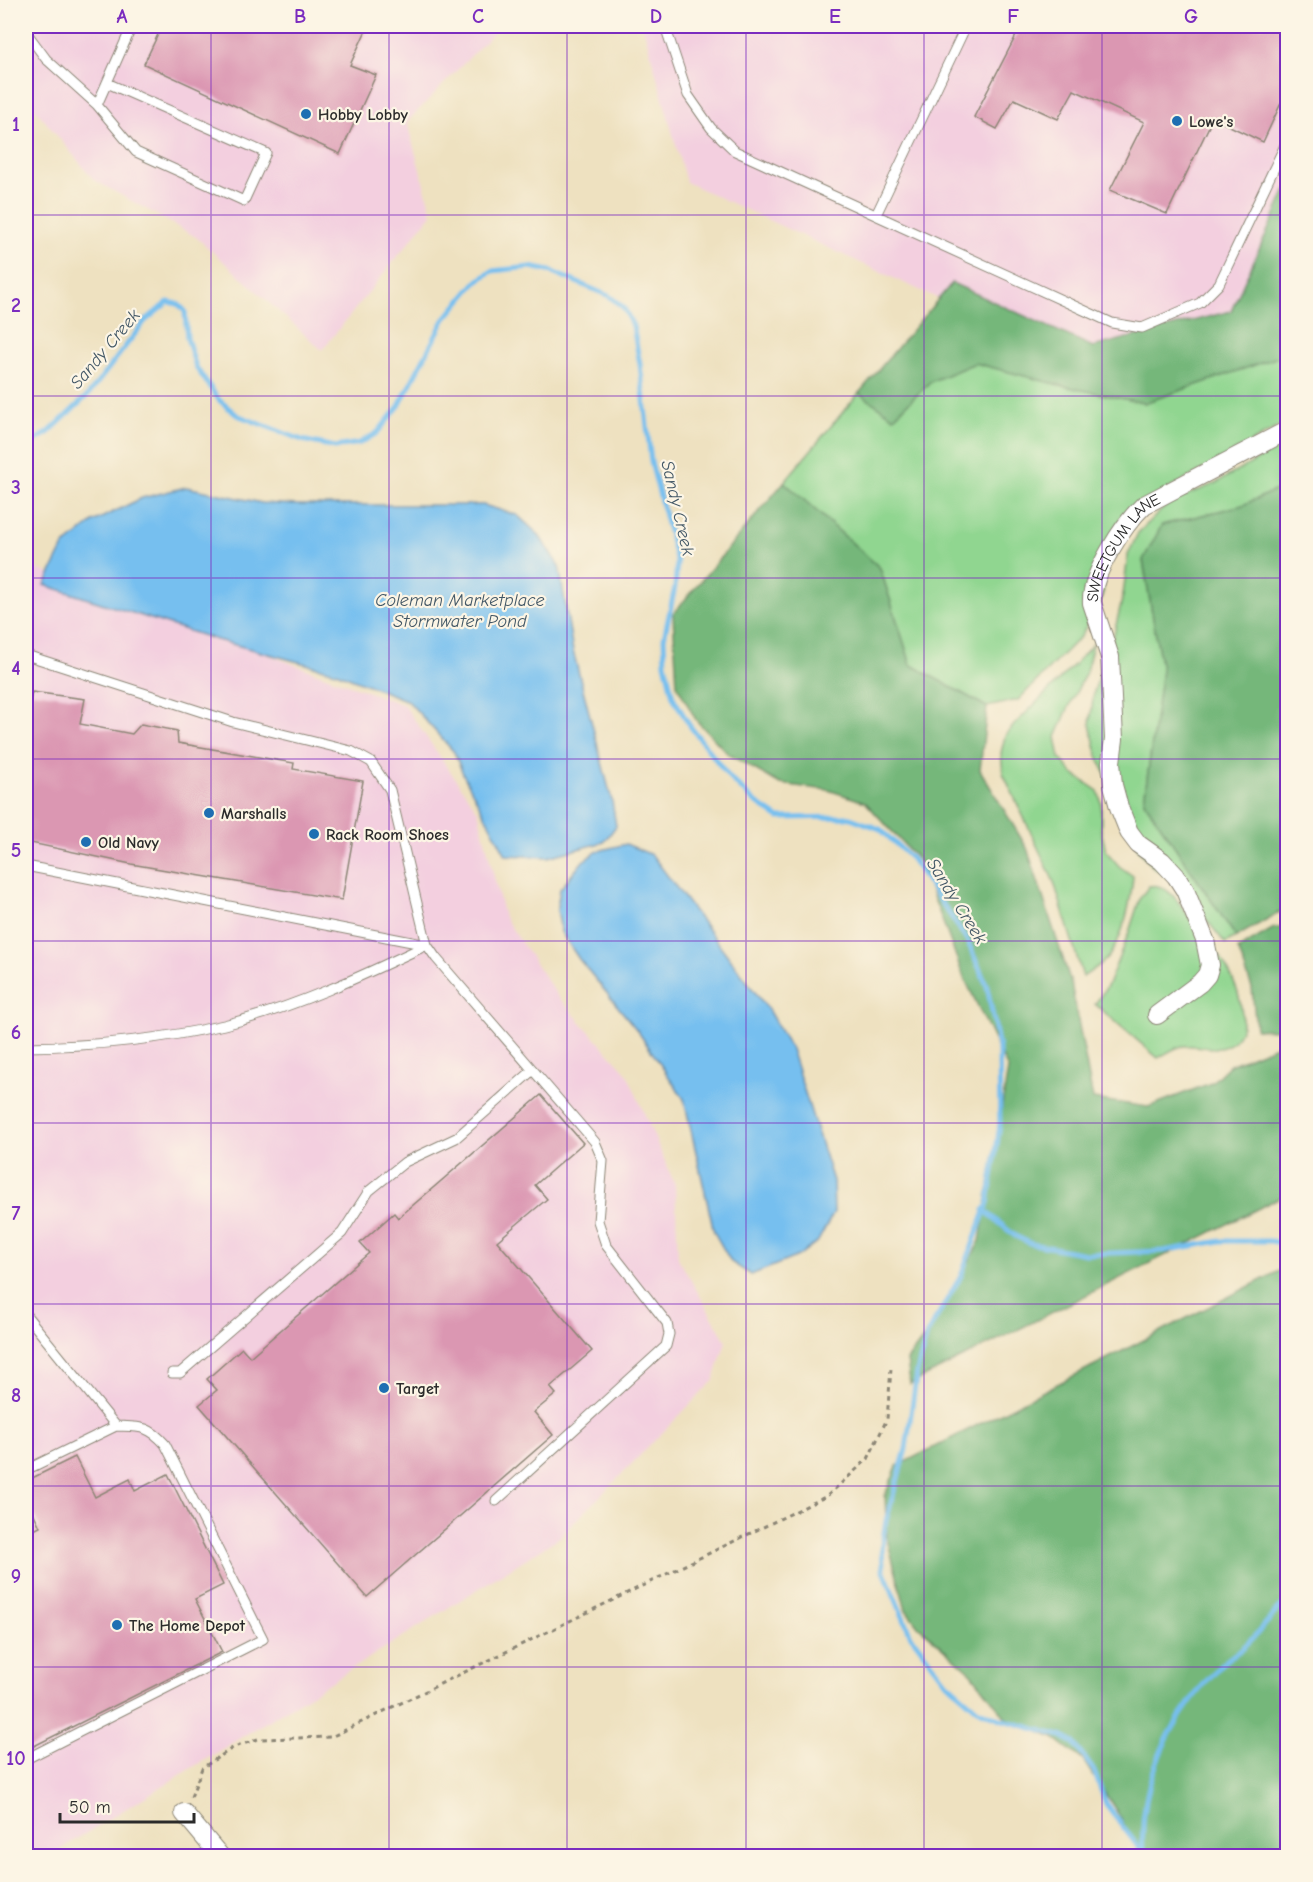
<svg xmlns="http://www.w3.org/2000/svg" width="1313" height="1882" viewBox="0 0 1313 1882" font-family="'Comic Neue',sans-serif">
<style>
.built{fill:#f3cfdf}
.green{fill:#90d690;stroke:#5e805e;stroke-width:1.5}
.forest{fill:#74b77a;stroke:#507152;stroke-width:1.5}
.water{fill:#76bfef;stroke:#50758d;stroke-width:1.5}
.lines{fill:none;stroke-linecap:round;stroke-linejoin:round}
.stream{stroke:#76bfef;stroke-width:5}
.building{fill:#db97b2}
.service-casing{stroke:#8c8676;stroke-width:11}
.minor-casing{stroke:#8c8676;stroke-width:20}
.path{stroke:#8c8676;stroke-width:3;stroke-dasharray:4.5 4.5;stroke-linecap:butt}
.service{stroke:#fff;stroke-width:9}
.minor{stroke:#fff;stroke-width:18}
.grid{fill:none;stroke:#7b2cbf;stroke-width:1.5;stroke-opacity:0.55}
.poi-dot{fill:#1f6fb2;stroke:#fcf5e5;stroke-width:2}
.labels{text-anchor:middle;stroke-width:4.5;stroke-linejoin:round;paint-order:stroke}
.poi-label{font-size:16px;font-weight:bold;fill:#2b2b2b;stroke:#fcf5e5;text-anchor:start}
.street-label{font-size:16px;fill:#2b2b2b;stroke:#fcf5e5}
.water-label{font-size:18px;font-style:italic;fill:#425766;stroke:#fcf5e5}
.neatline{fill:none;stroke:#7b2cbf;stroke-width:2}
.grid-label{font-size:20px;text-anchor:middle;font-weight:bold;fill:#7b2cbf}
</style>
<rect width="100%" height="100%" fill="#fcf5e5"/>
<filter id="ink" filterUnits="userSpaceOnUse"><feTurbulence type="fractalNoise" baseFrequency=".0167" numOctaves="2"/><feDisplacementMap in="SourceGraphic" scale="12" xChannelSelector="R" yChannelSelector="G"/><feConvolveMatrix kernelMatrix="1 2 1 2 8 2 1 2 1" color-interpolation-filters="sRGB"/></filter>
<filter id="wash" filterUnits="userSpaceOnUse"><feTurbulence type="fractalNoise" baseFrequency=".008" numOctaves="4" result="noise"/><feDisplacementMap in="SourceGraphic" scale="24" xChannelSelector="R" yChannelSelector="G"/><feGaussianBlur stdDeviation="1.35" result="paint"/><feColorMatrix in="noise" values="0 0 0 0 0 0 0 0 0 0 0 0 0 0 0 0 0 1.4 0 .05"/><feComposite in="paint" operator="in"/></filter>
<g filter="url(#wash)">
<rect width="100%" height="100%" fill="#eee1c0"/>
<path class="built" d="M26 26H500L407 122 432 214 322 350 196 237 94 180 26 98Z
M643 26H1287V227L1240 332 1103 375 686 182Z
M26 565 404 705 478 811 504 917 559 998 627 1073 675 1185 678 1258 726 1341 714 1380 560 1537 323 1687 49 1856H26Z"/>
<path class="green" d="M1287 354V422L1122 515 1106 544 1103 596 1081 636 1018 700 987 707 911 665 880 568 784 482 859 393 894 417 930 382 975 363 1059 385 1144 403Z
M1287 443V485L1243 505 1162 525 1143 561 1162 670 1144 801 1236 937 1225 943 1177 883 1153 867 1138 849 1120 803 1098 758 1090 724 1094 691 1114 634 1123 595 1128 555 1138 533 1170 502 1214 484Z
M1093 644 1086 672 1067 711 1056 737 1060 758 1073 774 1098 791 1101 801V830L1106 851 1119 866 1133 876C1131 902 1124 935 1109 956 1103 964 1091 971 1083 977L1054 882 1003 773 1001 753 1005 736 1015 724 1075 664Z
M1149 886C1152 886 1155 885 1158 886 1172 890 1182 907 1190 918 1213 947 1239 975 1242 1014 1242 1021 1243 1029 1238 1036 1221 1058 1204 1043 1183 1046 1175 1047 1166 1054 1158 1058L1095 1004 1108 985 1129 932 1140 898Z"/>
<path class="forest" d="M1287 188V354L1144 403 1059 385 975 363 930 382 894 417 859 393 952 283 1093 347 1231 311Z
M784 482 880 568 911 665 987 707 980 770 1027 848 1071 983 1093 1099 1148 1107 1211 1083 1230 1065 1276 1046 1287 1034V1194L910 1384 907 1360 935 1323 980 1241 1008 1069 963 975 920 862 865 802 828 790 780 784 728 754 696 720 677 685 673 614Z
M1287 485V908L1236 937 1144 801 1162 670 1143 560 1162 525 1243 505Z
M1274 928H1286L1287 1009 1286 1015 1276 1030 1256 1029 1252 988 1238 949Z
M1287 1267V1856H1141L1116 1810 1083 1760 1054 1738 1006 1718 972 1674 918 1626 906 1610 887 1539 885 1495 897 1466Z"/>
<path class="water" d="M186 487 262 503 296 505H483L517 515 538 534 559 566 573 651 612 801 616 826 604 842 548 857 506 855 464 776 454 752 408 701 336 672 217 640 45 585 64 546 93 522 142 498Z
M626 844 652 855 767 1008 791 1049 833 1181 834 1212 818 1241 798 1256 751 1275 731 1262 714 1232 684 1099 637 1030 579 959 561 932 557 909 560 889 583 861 598 851Z"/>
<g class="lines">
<path class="stream" d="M26 446 49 432 88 395 145 321 168 302 178 304 185 311 187 338 196 367 219 400 237 415 302 440 335 447 360 443 377 433 399 406 444 320 476 282 492 271 530 267 550 271 609 296 624 308 633 326 640 364 651 462 677 562 675 587 664 638 665 663 673 697 690 726 729 777 755 802 779 818 848 817 880 829 912 859 967 940 987 986 999 1048 1000 1125 988 1203 961 1276 927 1334 923 1349 917 1372 906 1449 886 1521 882 1544 883 1569 911 1636 947 1683 977 1709 1000 1719 1061 1736 1074 1743 1094 1771 1106 1804 1145 1856
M984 1210 1015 1236 1032 1244 1086 1254 1163 1251 1221 1241H1270L1288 1244
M1143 1852C1138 1780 1171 1718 1219 1667 1228 1658 1239 1652 1248 1643 1262 1629 1274 1613 1288 1599"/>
</g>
<g id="blocks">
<path class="building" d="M162 26H368L350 65 376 75 340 154 144 64Z
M1021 26H1287V90L1263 142 1213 118 1167 214 1110 190 1144 122 1074 90 1058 119 1014 99 997 129 974 117Z
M32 692 85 699 80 724 132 734 141 724 177 731 178 743 294 763 293 769 363 781 342 900 131 864 26 842V721Z
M541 1095 583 1143 535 1185 547 1199 497 1241 592 1351 550 1387 556 1394 534 1412 553 1435 367 1597 199 1405 217 1390 207 1379 242 1348 250 1357 369 1253 360 1243 394 1213 398 1218Z
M75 1457 95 1497 130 1479 135 1491 168 1474 223 1585 195 1599 222 1652 26 1750V1534L40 1527 26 1497V1481Z"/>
</g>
</g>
<g filter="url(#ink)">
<use href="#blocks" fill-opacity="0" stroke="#8c8676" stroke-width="1.5"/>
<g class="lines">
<g class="service-casing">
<path id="service" d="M665 26 688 95 711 128 735 151 1112 323 1142 328 1200 303 1219 284 1288 139
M26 32 46 59 97 105 132 26
M97 105 136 152 244 201 266 153 107 83
M876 215 966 26
M26 655 233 722 351 751 371 762 390 790 427 945 26 866
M26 1047C92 1046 159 1040 224 1025 294 1008 362 976 427 945L436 958 595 1142 603 1161 598 1221 606 1245 667 1323 669 1334 666 1346 496 1501
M26 1315 116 1426 26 1470
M172 1373H180L342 1233 369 1191 405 1162 456 1138 533 1070
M26 1759 263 1639 165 1444C148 1425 140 1427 116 1426"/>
</g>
<g class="minor-casing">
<g id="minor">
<path id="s1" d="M1157 1015 1200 983 1207 975 1210 965 1205 940 1185 890 1176 876 1162 861 1138 844 1129 832 1119 807 1113 785 1111 762 1114 739 1110 657 1092 603C1090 575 1124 524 1144 505L1288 430"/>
<path d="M184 1813 220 1856"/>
</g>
</g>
<path class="path" d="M191 1797 202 1768 234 1747 258 1739 331 1737 827 1496 868 1459 887 1419 891 1369"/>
<use href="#service" class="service"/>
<use href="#minor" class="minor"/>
</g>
</g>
<path class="grid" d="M211 26V1856M389 26V1856M567 26V1856M746 26V1856M924 26V1856M1102 26V1856M26 215H1288M26 396H1288M26 578H1288M26 759H1288M26 941H1288M26 1123H1288M26 1304H1288M26 1486H1288M26 1667H1288"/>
<g class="poi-dot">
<circle cx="306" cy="114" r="6"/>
<circle cx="1177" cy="121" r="6"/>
<circle cx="209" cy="813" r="6"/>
<circle cx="314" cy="834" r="6"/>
<circle cx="86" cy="842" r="6"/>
<circle cx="384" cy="1388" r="6"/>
<circle cx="117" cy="1625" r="6"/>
</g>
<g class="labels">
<g class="poi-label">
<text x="318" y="120">Hobby Lobby</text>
<text x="1189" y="127">Lowe's</text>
<text x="221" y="819">Marshalls</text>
<text x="326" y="840">Rack Room Shoes</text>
<text x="98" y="848">Old Navy</text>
<text x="396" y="1394">Target</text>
<text x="129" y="1631">The Home Depot</text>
</g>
<g class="street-label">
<text dy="6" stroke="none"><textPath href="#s1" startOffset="536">SWEETGUM LANE</textPath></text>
</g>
<g class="water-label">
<text transform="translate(105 349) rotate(-50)" y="6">Sandy Creek</text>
<text transform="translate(678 508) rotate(77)" y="6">Sandy Creek</text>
<text x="460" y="606">Coleman Marketplace<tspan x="460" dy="21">Stormwater Pond</tspan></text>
<text transform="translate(957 901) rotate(58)" y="6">Sandy Creek</text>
</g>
</g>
<rect width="1313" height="1882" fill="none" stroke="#fcf5e5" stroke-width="66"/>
<path d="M60 1813v9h134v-9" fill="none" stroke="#2b2b2b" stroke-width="3"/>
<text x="69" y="1813" font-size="18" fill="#2b2b2b" stroke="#fcf5e5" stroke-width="4.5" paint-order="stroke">50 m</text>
<rect x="33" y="33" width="1247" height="1816" class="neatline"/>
<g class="grid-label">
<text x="122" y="23">A</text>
<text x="300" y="23">B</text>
<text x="478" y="23">C</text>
<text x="656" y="23">D</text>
<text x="835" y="23">E</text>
<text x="1013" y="23">F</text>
<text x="1191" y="23">G</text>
<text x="16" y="131">1</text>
<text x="16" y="312">2</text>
<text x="16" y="494">3</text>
<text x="16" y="675">4</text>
<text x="16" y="857">5</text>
<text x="16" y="1039">6</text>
<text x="16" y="1220">7</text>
<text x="16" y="1402">8</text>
<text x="16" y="1583">9</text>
<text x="16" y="1765">10</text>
</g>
</svg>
